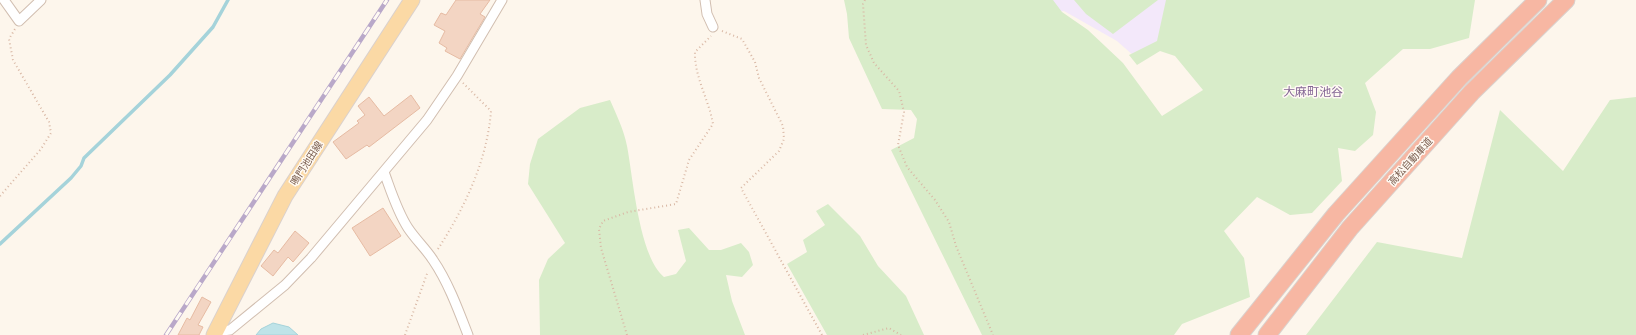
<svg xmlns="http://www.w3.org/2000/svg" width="1636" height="335" viewBox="0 0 1636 335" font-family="Commissioner,'Noto Sans JP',sans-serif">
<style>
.education{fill:#f3e8fa}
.green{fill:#d8ecc9}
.water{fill:#bfe3e8;stroke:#a5d3da}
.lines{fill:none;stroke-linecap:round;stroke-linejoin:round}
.stream{stroke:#a5d3da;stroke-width:3.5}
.building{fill:#f3d5c3;stroke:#e6bba3}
.minor-casing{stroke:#d1beb0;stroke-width:11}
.primary-casing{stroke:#dad1cd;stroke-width:17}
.motorway-casing{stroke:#dad1cd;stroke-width:19}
.path{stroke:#d9b8a5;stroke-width:2;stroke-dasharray:1 3;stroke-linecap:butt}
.minor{stroke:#fff;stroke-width:9}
.primary{stroke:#fbd9a5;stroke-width:15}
.motorway{stroke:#f7b7a3;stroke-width:17}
.rail-casing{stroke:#b9a8c9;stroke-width:4.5}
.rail{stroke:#fffaf3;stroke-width:3;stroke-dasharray:9;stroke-linecap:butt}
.labels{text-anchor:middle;stroke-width:3;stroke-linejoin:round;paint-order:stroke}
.street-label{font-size:10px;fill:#7a5c4d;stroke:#fffaf3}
.quarter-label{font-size:12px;fill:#846695;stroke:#fffaf3}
</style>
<rect width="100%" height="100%" fill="#fdf6ec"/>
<path class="education" d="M1044 0H1215L1181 33 1134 56 1117 41 1064 11 1057 12Z"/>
<path class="green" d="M844 0H1053L1062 12 1088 30 1123 63 1162 116 1203 90 1175 56 1160 51 1137 65 1129 55 1157 41 1166 0H1475L1469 38 1430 49H1403L1365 83 1376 112 1373 135 1355 151 1338 148 1342 181 1312 213 1290 215 1257 197 1224 231 1244 258 1250 297 1182 324 1174 335H982L891 150 914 138 917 119 911 110 882 109 849 38 847 14Z
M1074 0H1158L1113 34 1086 14Z
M1636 97V335H1306L1377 242 1462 258 1500 110 1563 171 1610 100Z
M610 100C616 114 624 130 627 146 633 177 639 257 664 277L676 274 686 261 678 230 689 228 709 250H721L741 243 749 252 753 265 742 277 726 275 732 301 745 335H540L539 280 548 259 565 243 528 184 530 164 538 139 580 108Z
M828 204 860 236 878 266 906 296 924 335H827L787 264 807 252 803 240 825 225 816 211Z"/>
<path class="water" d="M273 323 289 327 298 335H256L261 329Z"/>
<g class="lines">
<path class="stream" d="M0 244 71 178 81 166 84 158 170 75 213 27 228 0"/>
</g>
<path class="building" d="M456 0H490L480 14 485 17 460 59 445 51 447 48 439 43 445 31 434 25 441 13 446 15Z
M411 95 420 108 369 147 367 145 346 159 333 142 359 123 357 121 365 115 358 106 369 97 384 116Z
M383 208 401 236 370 256 352 228Z
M295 231 309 243 293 262 288 257 273 276 261 266 274 250 278 253Z
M202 297 211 302 198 325 203 327 199 335H178L187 318 190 320Z"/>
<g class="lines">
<g class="minor-casing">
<path id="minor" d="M4 0 19 21 41 0
M705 0 707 14 713 27
M384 172C391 191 397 211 408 228 416 240 426 249 433 260 448 282 458 309 468 335
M216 332 230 330 285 285 311 258 427 120 457 76 502 0"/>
</g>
<g class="primary-casing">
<path id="primary" d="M214 335 285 196 412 0"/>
</g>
<g class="motorway-casing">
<path id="motorway" d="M1239 335 1336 214 1459 78 1538 0
M1267 335 1350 228 1472 92 1566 0"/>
</g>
<path class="path" d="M865 0 863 4 866 45 874 63 899 91 904 112 898 145 907 167 935 200 949 222 956 246 993 335
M722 31 742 39 755 62 759 78 783 126 784 139 779 151 741 188 822 335
M0 196 41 149 51 133 49 122 13 60 9 39 15 29
M438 249C465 207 487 161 491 111L463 83
M405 335 428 271
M627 335 601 248 599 229 603 221 628 212 676 204 689 160 713 124C709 100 694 76 695 52L711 36
M863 335 889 328 901 335"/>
<use href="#minor" class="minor"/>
<use href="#primary" class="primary"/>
<use href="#motorway" class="motorway"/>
<g class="rail-casing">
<path id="rail" d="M166 335 387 0"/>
</g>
<use href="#rail" class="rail"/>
</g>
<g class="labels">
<g class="street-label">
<text transform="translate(1410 161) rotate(-48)" y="4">高松自動車道</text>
<text transform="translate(306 163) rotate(-57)" y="4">鳴門池田線</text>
</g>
<g class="quarter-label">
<text x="1313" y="96">大麻町池谷</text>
</g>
</g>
</svg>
